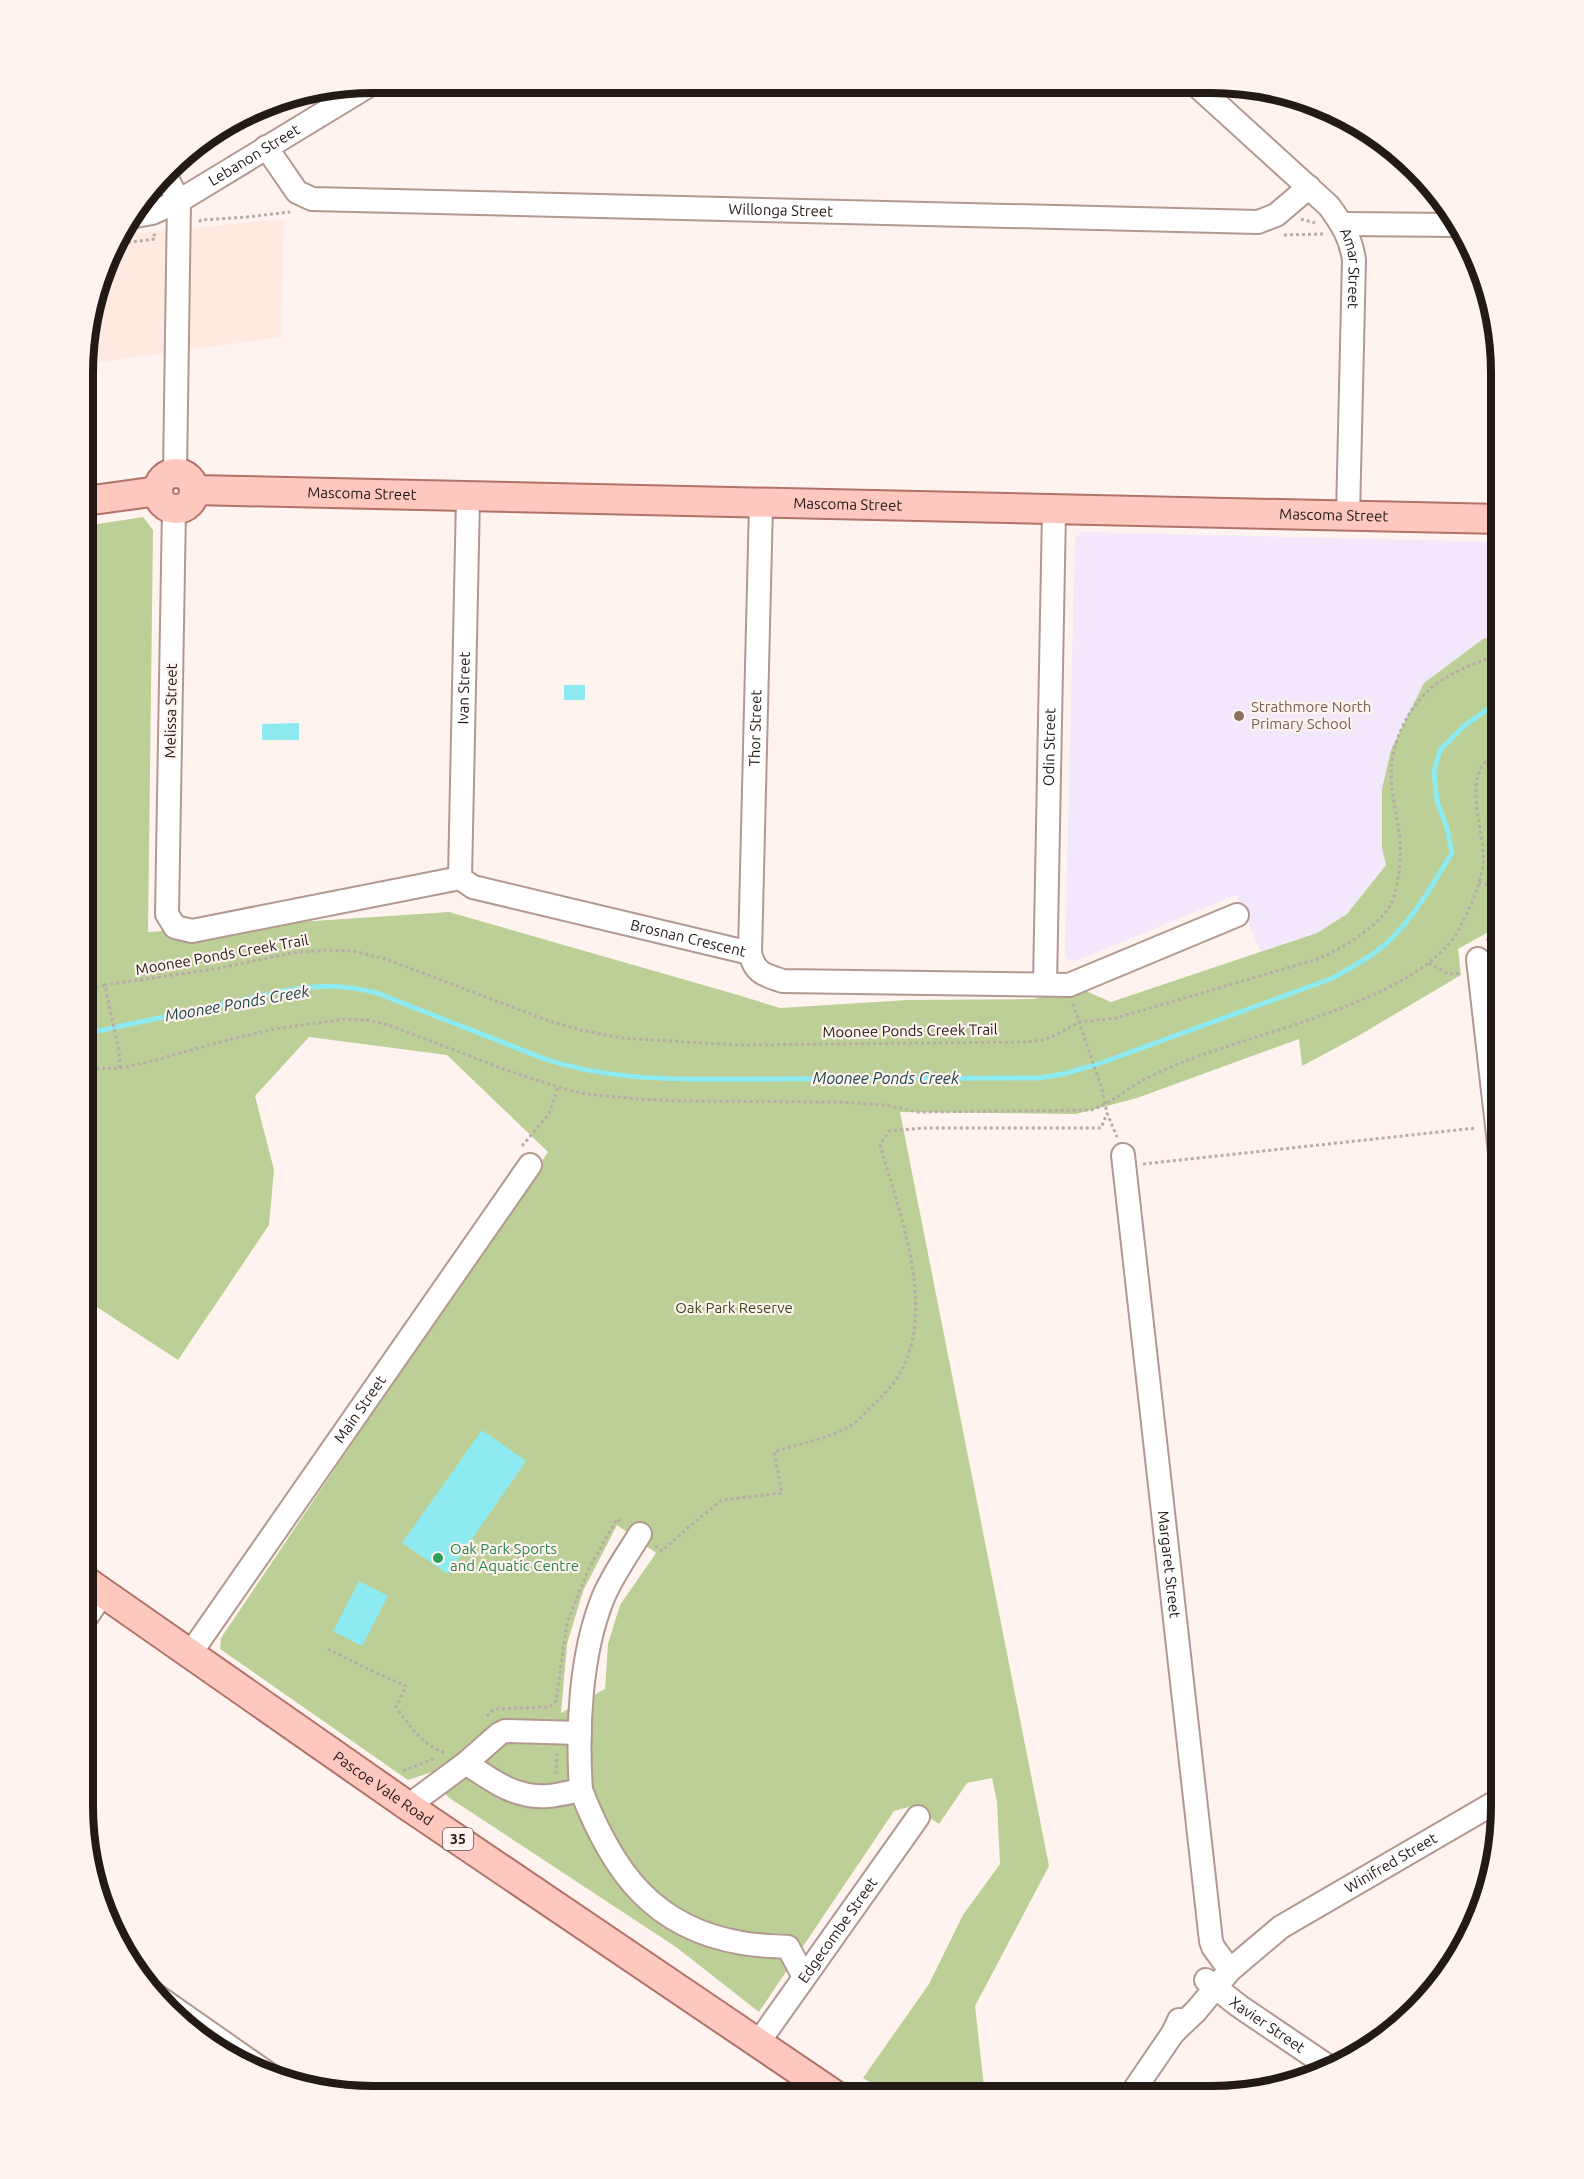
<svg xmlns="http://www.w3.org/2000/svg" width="1584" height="2179" viewBox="0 0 1584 2179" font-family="Ubuntu,sans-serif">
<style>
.built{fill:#ffe9e1}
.education{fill:#f3e7fb}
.green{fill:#bccf96;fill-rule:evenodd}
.water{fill:#8deaf0}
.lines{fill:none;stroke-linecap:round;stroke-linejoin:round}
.stream{stroke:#8deaf0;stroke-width:5}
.minor-casing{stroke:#b2998f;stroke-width:26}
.major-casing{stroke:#b17367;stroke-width:32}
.path{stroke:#b7aca8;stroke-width:3;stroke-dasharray:3 3;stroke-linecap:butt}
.minor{stroke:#fff;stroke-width:22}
.major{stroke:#fec8be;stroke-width:28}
.education-dot{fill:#8d6e63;stroke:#fef3ef;stroke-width:2}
.leisure-dot{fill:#2e9e5b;stroke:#fef3ef;stroke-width:2}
.labels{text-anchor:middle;stroke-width:4.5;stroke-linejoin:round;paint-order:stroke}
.shield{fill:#fef3ef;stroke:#655a56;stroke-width:1.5}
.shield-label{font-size:14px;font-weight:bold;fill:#231915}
.street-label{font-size:15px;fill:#231915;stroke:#fef3ef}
.education-label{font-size:15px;fill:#785e54;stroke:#fef3ef;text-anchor:start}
.park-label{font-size:15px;fill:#3a4718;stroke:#fef3ef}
.leisure-label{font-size:15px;fill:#27864d;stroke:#fef3ef;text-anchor:start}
.water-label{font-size:16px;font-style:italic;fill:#1b4649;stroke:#fef3ef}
.rim{fill:none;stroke:#231915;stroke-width:8}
</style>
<rect width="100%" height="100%" fill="#fef3ef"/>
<path class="built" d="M284 219 281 337 85 364V334L119 235Z"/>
<path class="education" d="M1082 532 1501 542V633L1483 639 1391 750 1383 789 1382 848 1386 865 1347 914 1317 933 1261 952 1236 895 1073 962 1065 957 1075 538Z"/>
<path class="green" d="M143 517 153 530 148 932 449 912 738 995 780 1008 908 1000 1034 999 1081 989 1111 1002 1317 933 1347 914 1386 865 1382 848V789L1391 750 1424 683 1483 639 1501 633V925L1458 949 1461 975 1358 1036 1302 1066 1299 1039 1137 1098 1076 1114 900 1112 1049 1866 975 2006 985 2096H893L863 2078 929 1984 963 1915 1000 1864 997 1802 992 1778 967 1783 939 1824 912 1806 894 1811 759 2012 676 1947 448 1797 432 1772 408 1780 220 1649 221 1638 548 1152 447 1055 309 1037 255 1096 274 1170 269 1225 178 1360 83 1298 85 526ZM617 1525 656 1553 620 1605 608 1644 605 1689 561 1713 567 1644 583 1591Z"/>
<path class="water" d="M564 685H585V700H564Z
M299 723V740H262V724Z
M482 1430 526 1461 448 1574 402 1543Z
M359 1581 388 1596 362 1646 333 1631Z"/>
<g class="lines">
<path class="stream" d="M84 1034 284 991C320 985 341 984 377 993L545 1059C620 1084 702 1079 780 1079 866 1079 953 1078 1039 1078L1063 1074 1098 1064 1333 978C1352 967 1373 956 1389 941 1415 916 1433 884 1452 853L1447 828 1437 801 1434 772 1440 750 1464 726 1488 709 1501 706"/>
<g class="minor-casing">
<g id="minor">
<path id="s1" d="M1196 85 1329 206C1342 224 1351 238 1354 260L1348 516"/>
<path id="s2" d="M266 147 297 192 312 199 1258 222 1276 215 1309 187"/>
<path d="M165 175 179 201 175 472"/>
<path id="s3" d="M130 217 152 213 179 201 373 83"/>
<path d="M1342 224 1459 225"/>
<path id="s4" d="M174 509 167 914 175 927 192 931 460 878 473 887 750 953C755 974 765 975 783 981L1069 985 1237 915"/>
<path id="s5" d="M460 878 468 497"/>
<path id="s6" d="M750 953 761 504"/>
<path d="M1478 959 1501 1161"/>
<path id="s7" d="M1045 984 1054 511"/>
<path id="s8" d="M1123 1155 1211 1941 1213 1947 1230 1970"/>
<path d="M83 1622 103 1593"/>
<path id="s9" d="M190 1654 530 1165"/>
<path d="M466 1763C491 1780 516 1799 548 1796 559 1795 570 1792 581 1790 577 1730 580 1655 603 1598 612 1576 627 1555 640 1534"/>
<path d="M581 1790C612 1870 652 1928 742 1943 757 1946 773 1946 788 1947L804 1977"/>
<path d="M408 1806 466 1763 499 1734 505 1731 580 1733"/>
<path id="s10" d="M1206 1980 1239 2006 1332 2069"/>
<path d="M151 1992 277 2080"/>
<path id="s11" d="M1173 2033 1196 2011 1230 1970 1281 1927 1501 1799"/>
<path id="s12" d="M758 2043 918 1817"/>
<path d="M1130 2096 1173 2033 1179 2020"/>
</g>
</g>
<g class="major-casing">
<g id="major">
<circle cx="176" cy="491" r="18"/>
<path id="s13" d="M194 490 1501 519"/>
<path d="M85 501 158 491"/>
<path id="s14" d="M83 1579 408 1806 835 2095"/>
</g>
</g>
<path class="path" d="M1301 219 1315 223
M199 222 201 220 247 217 290 212
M1284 235 1323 234 1322 232
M116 244 155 239 154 233H156
M1479 882 1493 886 1501 895
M1487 941 1501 914
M1429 963 1448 974 1461 973
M84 991 105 985
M1073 1004 1102 1089 1107 1113 1117 1137
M120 1068 144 1063 224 1041 274 1029 345 1019 367 1020 389 1025 506 1070 558 1087 586 1094 636 1099 683 1101 839 1102 885 1105 918 1112 1091 1110C1109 1104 1122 1093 1138 1083 1152 1075 1168 1068 1183 1062 1257 1032 1418 1000 1458 931 1469 911 1481 885 1483 863 1486 830 1456 767 1501 752
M84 1069 120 1068 119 1052 105 985 220 968 291 953 325 950 353 951 386 959 549 1021 581 1030 621 1038 737 1045 1026 1042 1043 1040 1056 1035 1079 1022 1116 1018 1318 959C1342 948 1372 931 1388 909 1396 898 1399 874 1400 861 1402 835 1395 814 1392 789 1387 749 1406 705 1439 682 1458 669 1480 661 1501 654
M522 1146 549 1114 558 1087
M1143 1164 1476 1128
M655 1546 662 1551 691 1525 722 1500 782 1493 774 1452C800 1443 829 1439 852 1425 859 1420 865 1412 872 1406 881 1397 893 1386 899 1375 938 1309 899 1212 880 1145L889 1131 925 1128H1101L1107 1113
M328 1649 368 1669 406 1686 396 1707C410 1727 422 1744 445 1753
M487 1716 494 1709 550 1707 556 1701 567 1623 588 1570 617 1519 623 1523
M403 1771 436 1758
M556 1774 557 1751"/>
<use href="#minor" class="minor"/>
<use href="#major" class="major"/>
</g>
<circle class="education-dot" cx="1239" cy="716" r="6"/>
<circle class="leisure-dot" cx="438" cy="1558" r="6"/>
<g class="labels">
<rect class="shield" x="443" y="1828" width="30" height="22" rx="4.5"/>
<g class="shield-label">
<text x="458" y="1844">35</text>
</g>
<g class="street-label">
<text dy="5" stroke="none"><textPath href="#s3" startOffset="140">Lebanon Street</textPath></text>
<text dy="5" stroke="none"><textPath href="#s2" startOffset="540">Willonga Street</textPath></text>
<text dy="5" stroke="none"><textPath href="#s1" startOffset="248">Amar Street</textPath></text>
<text dy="5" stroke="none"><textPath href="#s13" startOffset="168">Mascoma Street</textPath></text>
<text dy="5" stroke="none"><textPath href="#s13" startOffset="654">Mascoma Street</textPath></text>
<text dy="5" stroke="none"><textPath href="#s13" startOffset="1140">Mascoma Street</textPath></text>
<text dy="5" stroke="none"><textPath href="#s5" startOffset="190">Ivan Street</textPath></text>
<text transform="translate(171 711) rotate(-89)" y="5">Melissa Street</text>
<text dy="5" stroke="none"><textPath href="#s6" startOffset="225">Thor Street</textPath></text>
<text dy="5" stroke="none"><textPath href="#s7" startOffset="237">Odin Street</textPath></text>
<text dy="5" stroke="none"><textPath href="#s4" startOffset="948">Brosnan Crescent</textPath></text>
<text transform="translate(222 955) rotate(-10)" y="5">Moonee Ponds Creek Trail</text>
<text transform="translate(910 1031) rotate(-1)" y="5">Moonee Ponds Creek Trail</text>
<text dy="5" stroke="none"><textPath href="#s9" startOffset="298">Main Street</textPath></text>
<text dy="5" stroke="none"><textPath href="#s8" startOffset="412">Margaret Street</textPath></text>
<text dy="5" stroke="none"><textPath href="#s14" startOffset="366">Pascoe Vale Road</textPath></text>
<text dy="5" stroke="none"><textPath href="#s11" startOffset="279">Winifred Street</textPath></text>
<text dy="5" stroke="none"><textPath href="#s12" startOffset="138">Edgecombe Street</textPath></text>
<text dy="5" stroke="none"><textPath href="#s10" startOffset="76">Xavier Street</textPath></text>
</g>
<g class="education-label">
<text x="1251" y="712">Strathmore North<tspan x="1251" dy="17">Primary School</tspan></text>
</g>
<g class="park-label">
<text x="734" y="1313">Oak Park Reserve</text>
</g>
<g class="leisure-label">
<text x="450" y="1554">Oak Park Sports<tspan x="450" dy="17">and Aquatic Centre</tspan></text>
</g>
<g class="water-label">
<text transform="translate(237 1003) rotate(-10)" y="6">Moonee Ponds Creek</text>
<text x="886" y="1084">Moonee Ponds Creek</text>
</g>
</g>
<path d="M0 0H1584V2179H0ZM373 93H1211A280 280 0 0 1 1491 373V1806A280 280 0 0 1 1211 2086H373A280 280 0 0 1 93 1806V373A280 280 0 0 1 373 93Z" fill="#fef3ef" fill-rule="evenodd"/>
<path class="rim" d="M373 93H1211A280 280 0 0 1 1491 373V1806A280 280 0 0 1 1211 2086H373A280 280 0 0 1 93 1806V373A280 280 0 0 1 373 93Z"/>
</svg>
